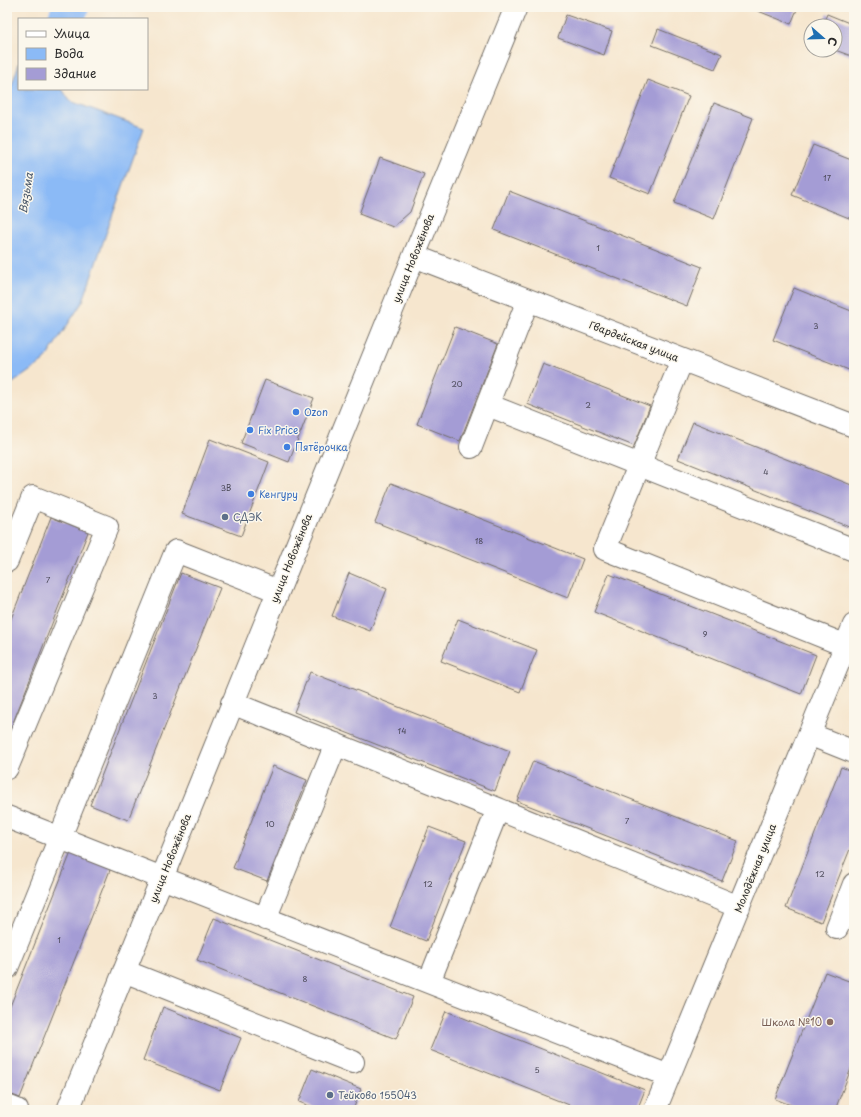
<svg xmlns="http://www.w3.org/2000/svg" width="861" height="1117" viewBox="0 0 861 1117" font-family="'Playpen Sans',sans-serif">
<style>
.water{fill:#8bbaf6;stroke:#5b7290}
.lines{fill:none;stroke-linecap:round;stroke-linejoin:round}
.river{stroke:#8bbaf6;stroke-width:36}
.building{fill:#a49cd5}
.minor-casing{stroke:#726c64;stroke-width:24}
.minor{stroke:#fff;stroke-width:22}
.shop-dot{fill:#3f7fe0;stroke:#fbf7ec;stroke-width:1.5}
.service-dot{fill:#5c6f8a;stroke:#fbf7ec;stroke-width:1.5}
.education-dot{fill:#8d6e63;stroke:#fbf7ec;stroke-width:1.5}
.labels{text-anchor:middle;stroke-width:3;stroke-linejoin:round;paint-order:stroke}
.number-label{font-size:8px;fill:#494756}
.street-label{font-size:10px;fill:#2b2b2b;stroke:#fbf7ec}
.shop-label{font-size:10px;fill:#366cbe;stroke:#fbf7ec;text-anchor:start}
.service-label{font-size:10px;fill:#4e5e75;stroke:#fbf7ec;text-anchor:start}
.education-label{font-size:10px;fill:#785e54;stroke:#fbf7ec;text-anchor:end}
.water-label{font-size:11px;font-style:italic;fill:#485668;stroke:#fbf7ec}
</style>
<rect width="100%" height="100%" fill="#fbf7ec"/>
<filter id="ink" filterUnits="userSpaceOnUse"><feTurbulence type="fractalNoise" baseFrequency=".025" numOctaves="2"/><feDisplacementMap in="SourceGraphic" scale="8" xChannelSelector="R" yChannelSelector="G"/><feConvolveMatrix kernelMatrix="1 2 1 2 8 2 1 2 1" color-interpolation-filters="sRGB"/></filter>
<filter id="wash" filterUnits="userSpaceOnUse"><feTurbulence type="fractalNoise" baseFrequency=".012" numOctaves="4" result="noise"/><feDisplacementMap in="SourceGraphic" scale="16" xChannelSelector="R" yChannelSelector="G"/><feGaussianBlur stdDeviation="0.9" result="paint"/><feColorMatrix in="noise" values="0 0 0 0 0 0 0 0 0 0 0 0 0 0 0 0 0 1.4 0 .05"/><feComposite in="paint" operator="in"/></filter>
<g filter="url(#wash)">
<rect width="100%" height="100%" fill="#f6e6ce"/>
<path class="water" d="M19 63V89H62L70 101 144 128 110 222 83 301 44 361 7 387V100Z"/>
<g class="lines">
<path class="river" d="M66 19 71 7"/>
</g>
<g id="blocks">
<path class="building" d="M748 7H798L791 24Z
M827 14 854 25V57L835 50V26H822Z
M566 15 612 31 604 55 558 38Z
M658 29 722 54 715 69 652 45Z
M648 80 689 96 650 194 609 178Z
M714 103 753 118 714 219 674 203Z
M813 145 854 161V220L792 195Z
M380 158 424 174 410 212 393 227 359 214Z
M509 191 702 267 687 306 494 230Z
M794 288 854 312V372L773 340Z
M455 327 498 344 460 441 417 424Z
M543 364 650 406 634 446 527 404Z
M265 380 314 398 289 462 241 443Z
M693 422 854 486V529L678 459Z
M210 439 269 462 241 536 182 514Z
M391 483 583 559 568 598 375 522Z
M51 517 88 532 7 738V629Z
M181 573 220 588 128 820 90 805Z
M349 573 387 589 370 631 332 616Z
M609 574 816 655 801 694 594 612Z
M458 619 537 650 520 692 441 661Z
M310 672 510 751 495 791 294 712Z
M533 761 738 841 722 881 517 801Z
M273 766 307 780 267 881 233 868Z
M841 767 854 772V839L821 922 786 908Z
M429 827 466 841 426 941 390 927Z
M72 850 112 865 20 1098 7 1093V1014Z
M214 918 413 997 396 1039 197 960Z
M825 972 854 983V1061L835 1110H804L775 1099Z
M163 1007 241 1038 220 1090 143 1060Z
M446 1011 645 1090 637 1110H582L430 1050Z
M312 1069 361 1089 353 1110H320L299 1102Z"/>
</g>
</g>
<g filter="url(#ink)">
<use href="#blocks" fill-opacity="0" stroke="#726c64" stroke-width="1"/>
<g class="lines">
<g class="minor-casing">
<path id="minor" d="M414 256 854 426
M682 360 605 549 854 649
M488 405 854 550
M471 447 528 300
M7 561 33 497 107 527 7 768
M232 703 498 809 429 982
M809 734 854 752
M498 809 739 907
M7 817 162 878 669 1076
M265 919 336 744
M837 928 854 884
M7 968 176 551 278 591
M124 971 353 1062
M7 1106 17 1110
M68 1110 414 256 516 7
M655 1110 854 625"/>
</g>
<use href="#minor" class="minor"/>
</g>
</g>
<g class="shop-dot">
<circle cx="296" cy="412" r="4"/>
<circle cx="250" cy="430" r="4"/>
<circle cx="287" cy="447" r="4"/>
<circle cx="251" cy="494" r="4"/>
</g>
<g class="service-dot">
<circle cx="225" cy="517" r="4"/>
<circle cx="330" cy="1095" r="4"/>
</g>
<circle class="education-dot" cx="830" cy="1022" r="4"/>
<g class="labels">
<g class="number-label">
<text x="827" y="181">17</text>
<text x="598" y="251">1</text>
<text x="816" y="329">3</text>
<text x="457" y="387">20</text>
<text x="588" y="408">2</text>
<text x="766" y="475">4</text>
<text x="226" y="491">3В</text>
<text x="479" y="544">18</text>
<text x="48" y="583">7</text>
<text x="705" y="637">9</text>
<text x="155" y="699">3</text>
<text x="402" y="734">14</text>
<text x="627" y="824">7</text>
<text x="270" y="827">10</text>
<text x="820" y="877">12</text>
<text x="428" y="887">12</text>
<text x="59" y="943">1</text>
<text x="305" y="982">8</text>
<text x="537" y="1073">5</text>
</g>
<g class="street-label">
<text transform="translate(413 258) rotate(-68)" y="4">улица Новожёнова</text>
<text transform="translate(634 341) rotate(21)" y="4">Гвардейская улица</text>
<text transform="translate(291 558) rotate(-68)" y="4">улица Новожёнова</text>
<text transform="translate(170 858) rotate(-68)" y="4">улица Новожёнова</text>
<text transform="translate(755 868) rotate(-68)" y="4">Молодёжная улица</text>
</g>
<g class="shop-label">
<text x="304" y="416">Ozon</text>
<text x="258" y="434">Fix Price</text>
<text x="295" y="451">Пятёрочка</text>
<text x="259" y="498">Кенгуру</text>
</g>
<g class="service-label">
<text x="233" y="521">СДЭК</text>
<text x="338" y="1099">Тейково 155043</text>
</g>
<g class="education-label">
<text x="822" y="1026">Школа №10</text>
</g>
<g class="water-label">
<text transform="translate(26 193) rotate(-81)" y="4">Вязьма</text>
</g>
</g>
<rect width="861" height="1117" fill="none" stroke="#fbf7ec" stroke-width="24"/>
<rect x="18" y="18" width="130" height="72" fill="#fbf7ec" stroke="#a8a59f"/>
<rect x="26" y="31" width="20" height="6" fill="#ffffff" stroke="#a8a59f"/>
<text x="54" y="38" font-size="12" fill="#2b2b2b">Улица</text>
<rect x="26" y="48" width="20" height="12" fill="#8bbaf6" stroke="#a8a59f"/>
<text x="54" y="58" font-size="12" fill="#2b2b2b">Вода</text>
<rect x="26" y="68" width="20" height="12" fill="#a49cd5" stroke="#a8a59f"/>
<text x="54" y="78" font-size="12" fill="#2b2b2b">Здание</text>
<g transform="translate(823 38) rotate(110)"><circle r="19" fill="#fbf7ec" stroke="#a8a59f"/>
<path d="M0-3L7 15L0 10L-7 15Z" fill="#1f6fb2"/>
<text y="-6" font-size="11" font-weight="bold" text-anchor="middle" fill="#2b2b2b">С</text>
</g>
</svg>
